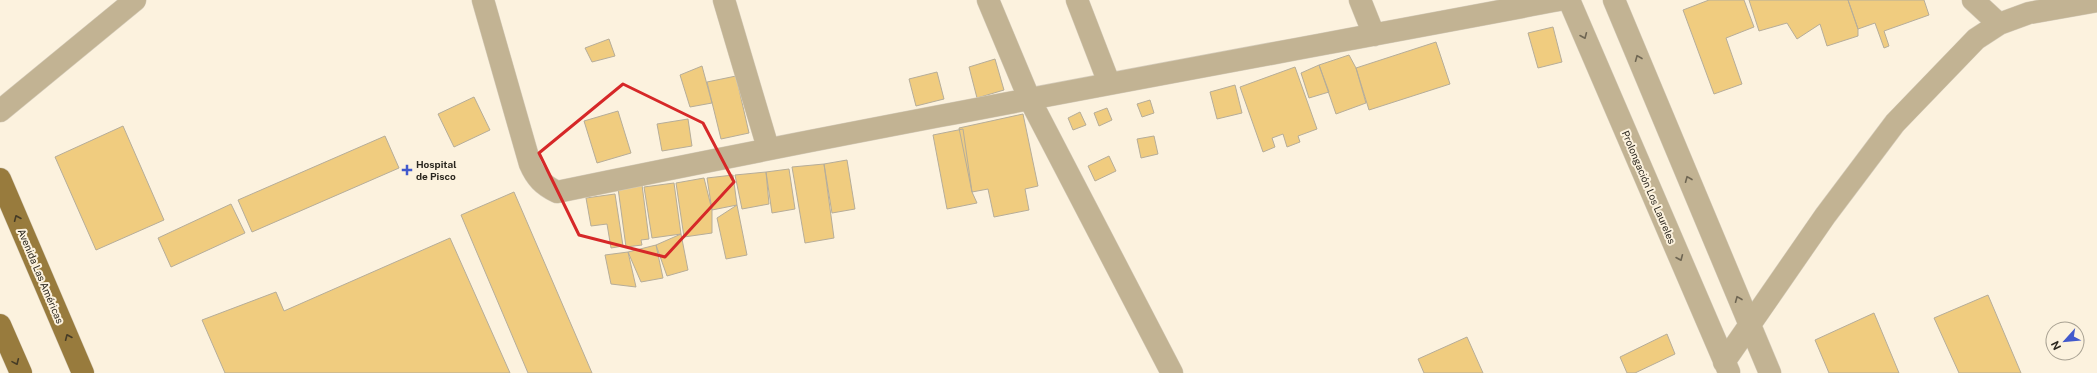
<svg xmlns="http://www.w3.org/2000/svg" width="2097" height="373" viewBox="0 0 2097 373" font-family="'Public Sans',sans-serif">
<style>
.building{fill:#f0cc7f;stroke:#b6ad99}
.lines{fill:none;stroke-linecap:round;stroke-linejoin:round}
.minor-casing{stroke:#d6cdbc;stroke-width:23}
.major-casing{stroke:#d6cdbc;stroke-width:23}
.minor{stroke:#c2b393;stroke-width:22}
.major{stroke:#987b3d;stroke-width:22}
.oneway{stroke:#6f6653}
.oneway2{stroke:#463c26}
.marked{fill:none;stroke:#d62828;stroke-width:3;stroke-linejoin:round}
.poi-dot{fill:#4259cc;stroke:#fcf2de;stroke-width:1.5}
.labels{text-anchor:middle;stroke-width:4;stroke-linejoin:round;paint-order:stroke}
.poi-label{font-size:10px;font-weight:bold;fill:#2b271f;stroke:#fcf2de;text-anchor:start}
.street-label{font-size:10px;fill:#2b271f;stroke:#fcf2de}
</style>
<rect width="100%" height="100%" fill="#fcf2de"/>
<path class="building" d="M1709 0H1744L1754 27 1726 38 1742 84 1714 94 1683 10Z
M1749 0H1848L1858 29V36L1827 46 1820 24 1797 39 1787 23 1759 31Z
M1848 0H1924L1929 15 1884 31 1889 46 1884 48 1875 23 1858 29Z
M1553 27 1562 62 1538 68 1528 33Z
M609 39 615 56 592 62 585 48Z
M1436 42 1450 84 1369 110 1356 68Z
M1349 55 1356 68 1366 103 1336 114 1319 65Z
M995 59 1004 90 977 98 969 67Z
M1319 65 1329 92 1309 98 1301 73Z
M702 66 712 103 690 107 680 75Z
M1295 67 1317 129 1298 136 1300 142 1287 147 1283 134 1272 138 1275 147 1263 152 1240 87Z
M937 72 944 99 916 106 909 79Z
M736 76 749 133 721 139 707 82Z
M1235 85 1242 113 1217 119 1210 92Z
M474 97 490 130 454 147 438 114Z
M1150 100 1154 113 1142 117 1137 104Z
M1107 108 1112 120 1099 126 1094 113Z
M618 111 631 153 597 163 584 121Z
M1080 112 1086 125 1073 130 1068 118Z
M1023 114 1038 186 1025 189 1029 210 994 217 988 189 972 192 959 128Z
M688 119 692 146 662 151 657 124Z
M123 126 164 220 96 250 55 157Z
M963 129 972 192 977 203 947 209 933 135Z
M385 136 399 168 252 232 238 200Z
M1154 136 1158 154 1141 158 1137 139Z
M1109 156 1116 171 1095 181 1088 166Z
M847 160 855 209 832 213 824 164Z
M824 164 834 238 805 243 792 167Z
M789 169 795 209 772 213 766 172Z
M766 172 769 204 742 209 735 175Z
M733 175 737 205 712 210 707 178Z
M704 178 712 210V233L684 237 676 183Z
M674 183 681 234 652 238 644 187Z
M642 185 649 239 641 240 642 245 626 247 618 188Z
M514 192 592 373H528L461 215Z
M615 194 623 246 611 248 607 224 591 226 586 198Z
M231 204 245 233 171 267 158 238Z
M737 205 747 255 726 259 717 218Z
M681 234 688 270 667 276 656 245Z
M450 238 510 373H225L202 320 276 292 284 311Z
M656 245 663 278 641 282 628 252Z
M628 252 636 287 611 284 605 255Z
M1988 295 2021 373H1959L1934 318Z
M1874 313 1899 373H1829L1815 340Z
M1667 334 1675 354 1635 373H1627L1620 357Z
M1467 337 1483 373H1424L1418 359Z"/>
<g class="lines">
<g class="minor-casing">
<path id="minor" d="M483 0 530 164C536 178 543 185 557 192 890 123 1224 63 1559 0
M724 0 768 148
M988 0 1029 98 1172 373
M1077 0 1109 83
M1360 0 1374 35
M1569 0 1729 372
M1614 0 1770 373
M1973 0 1999 24
M0 111 135 0
M1724 362 1825 216 1895 123 1976 39 1999 24 2029 13 2097 1"/>
</g>
<g class="major-casing">
<path id="major" d="M0 179 83 373
M0 325 21 373"/>
</g>
<use href="#minor" class="minor"/>
<use href="#major" class="major"/>
</g>
<defs><path id="oneway-chevron" d="M-2-3.5L2.5 0L-2 3.5" fill="none" stroke-width="1.6" stroke-linecap="round" stroke-linejoin="round"/></defs>
<g class="oneway">
<use href="#oneway-chevron" transform="translate(1584 36) rotate(67)"/>
<use href="#oneway-chevron" transform="translate(1638 58) rotate(-112)"/>
<use href="#oneway-chevron" transform="translate(1688 179) rotate(-112)"/>
<use href="#oneway-chevron" transform="translate(1680 258) rotate(67)"/>
<use href="#oneway-chevron" transform="translate(1738 299) rotate(-112)"/>
</g>
<g class="oneway2">
<use href="#oneway-chevron" transform="translate(17 218) rotate(-113)"/>
<use href="#oneway-chevron" transform="translate(68 337) rotate(-113)"/>
<use href="#oneway-chevron" transform="translate(16 362) rotate(66)"/>
</g>
<path class="marked" d="M623 84 703 123 734 182 665 257 579 235 539 153Z"/>
<path class="poi-dot" d="M405 164h4v4h4v4h-4v4h-4v-4h-4v-4h4z"/>
<g class="labels">
<g class="poi-label">
<text x="416" y="168">Hospital<tspan x="416" dy="12">de Pisco</tspan></text>
</g>
<g class="street-label">
<text transform="translate(1649 187) rotate(67)" y="4">Prolongación Los Laureles</text>
<text transform="translate(41 276) rotate(67)" y="4">Avenida Las Américas</text>
</g>
</g>
<g transform="translate(2065 341) rotate(243)"><circle r="19" fill="#fcf2de" stroke="#a8a192"/>
<path d="M0-3L7 15L0 10L-7 15Z" fill="#4259cc"/>
<text y="-6" font-size="11" font-weight="bold" text-anchor="middle" fill="#2b271f">N</text>
</g>
</svg>
